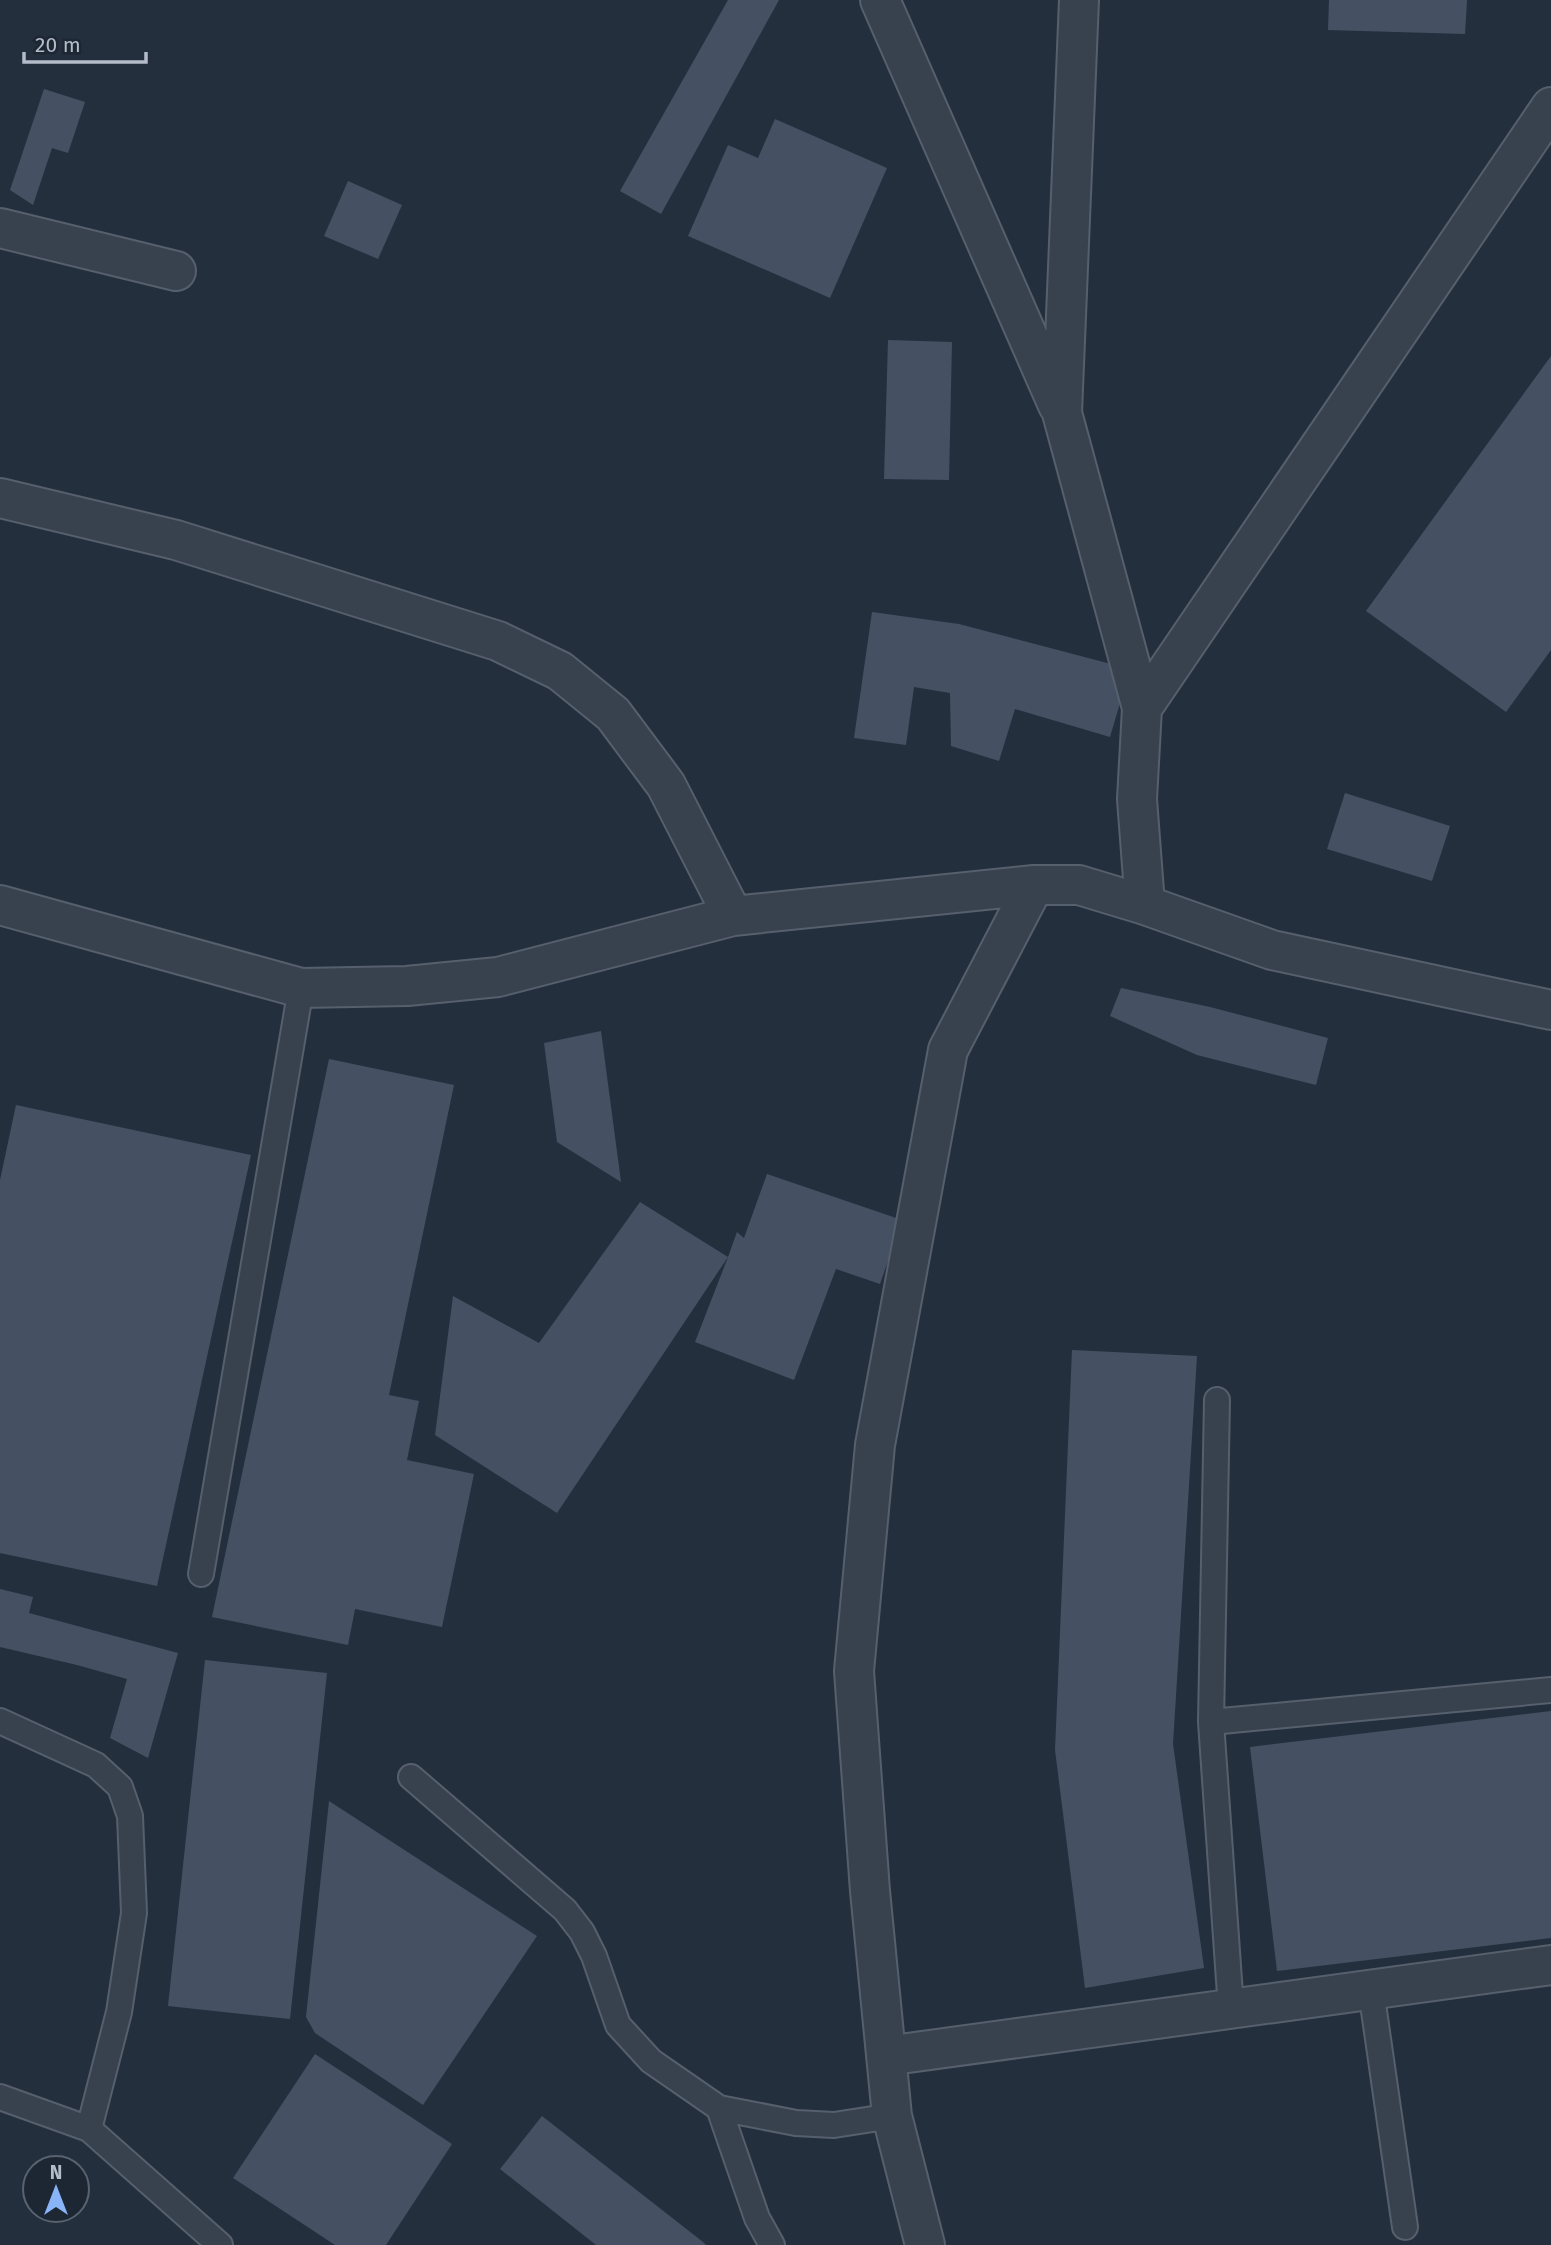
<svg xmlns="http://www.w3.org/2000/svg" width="1551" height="2245" viewBox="0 0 1551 2245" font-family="'Fira Sans',sans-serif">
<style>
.building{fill:#455162}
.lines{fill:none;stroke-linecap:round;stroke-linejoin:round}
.service-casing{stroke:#565f6c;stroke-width:28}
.minor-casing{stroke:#565f6c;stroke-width:42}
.service{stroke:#38414e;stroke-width:24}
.minor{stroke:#38414e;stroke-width:38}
</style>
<rect width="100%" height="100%" fill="#242f3e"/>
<path class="building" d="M728 0H779L661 214 620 191Z
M1329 0H1467L1465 34 1328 30Z
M44 89 85 102 68 153 52 148 33 205 10 190Z
M775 119 887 168 830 298 688 236 728 145 758 158Z
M348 181 402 205 378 259 324 236Z
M888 340 952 342 949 480 884 479Z
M1551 356V650L1506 712 1366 611Z
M872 612 959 624 1130 669 1110 737 1015 709 999 761 951 746 950 693 914 687 906 745 854 738Z
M1345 793 1450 826 1432 881 1327 849Z
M1121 988 1210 1007 1328 1038 1316 1085 1197 1055 1110 1016Z
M601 1031 621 1182 557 1142 544 1043Z
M329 1059 454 1085 389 1395 419 1401 407 1460 474 1474 442 1627 355 1609 348 1645 212 1617Z
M16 1105 251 1155 157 1586 0 1553V1180Z
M767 1174 902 1220 880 1284 836 1269 794 1380 695 1342 728 1257 557 1513 435 1435 453 1296 539 1343 640 1202 728 1257 737 1232 744 1238Z
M1072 1350 1197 1356 1173 1744 1204 1968 1085 1988 1055 1750Z
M0 1589 33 1597 29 1613 178 1653 148 1758 110 1738 127 1679 77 1665 0 1647Z
M205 1660 327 1673 290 2019 168 2006Z
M1551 1711V1938L1277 1971 1250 1747Z
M329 1801 537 1936 423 2105 315 2033 306 2017Z
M315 2054 452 2144 386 2245H335L233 2178Z
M542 2116 703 2242 706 2245H596L500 2169Z"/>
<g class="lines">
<g class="service-casing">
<path id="service" d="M1217 1400 1211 1722 1231 2009
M201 1574 301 988
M0 1721 96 1765 120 1787 130 1816 134 1913 119 2012 89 2129
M1211 1722 1551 1690
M411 1777 565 1910 582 1932 594 1956 618 2025 651 2061 719 2108 796 2123 834 2125 892 2116
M1371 1990 1405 2227
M0 2097 89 2129 220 2245
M719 2108 757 2218 772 2245"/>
</g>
<g class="minor-casing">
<path id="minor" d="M880 0 1058 405
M1079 0 1062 413 1142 708
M0 228 176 271
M0 498 176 540 498 641 560 671 613 714 666 785 733 916
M0 905 301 988 407 986 498 977 733 916 1034 885H1079L1145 905 1272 950 1551 1010
M1145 905 1137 799 1142 708 1551 107
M886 2056 1551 1965
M925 2245 892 2116 870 1891 854 1671 875 1445 948 1050 1034 885"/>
</g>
<use href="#service" class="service"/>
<use href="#minor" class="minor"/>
</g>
<g transform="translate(56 2189)"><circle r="33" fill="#1d2633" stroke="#59626f" stroke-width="2"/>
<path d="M0-5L12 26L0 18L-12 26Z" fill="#8ab4f8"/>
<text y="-10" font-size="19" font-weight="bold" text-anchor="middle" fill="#b4bcc9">N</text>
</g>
<path d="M24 52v10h122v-10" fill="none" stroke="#b4bcc9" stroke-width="3.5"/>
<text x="35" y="52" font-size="21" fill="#b4bcc9" stroke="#1d2633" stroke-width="5" paint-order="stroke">20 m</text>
</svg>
